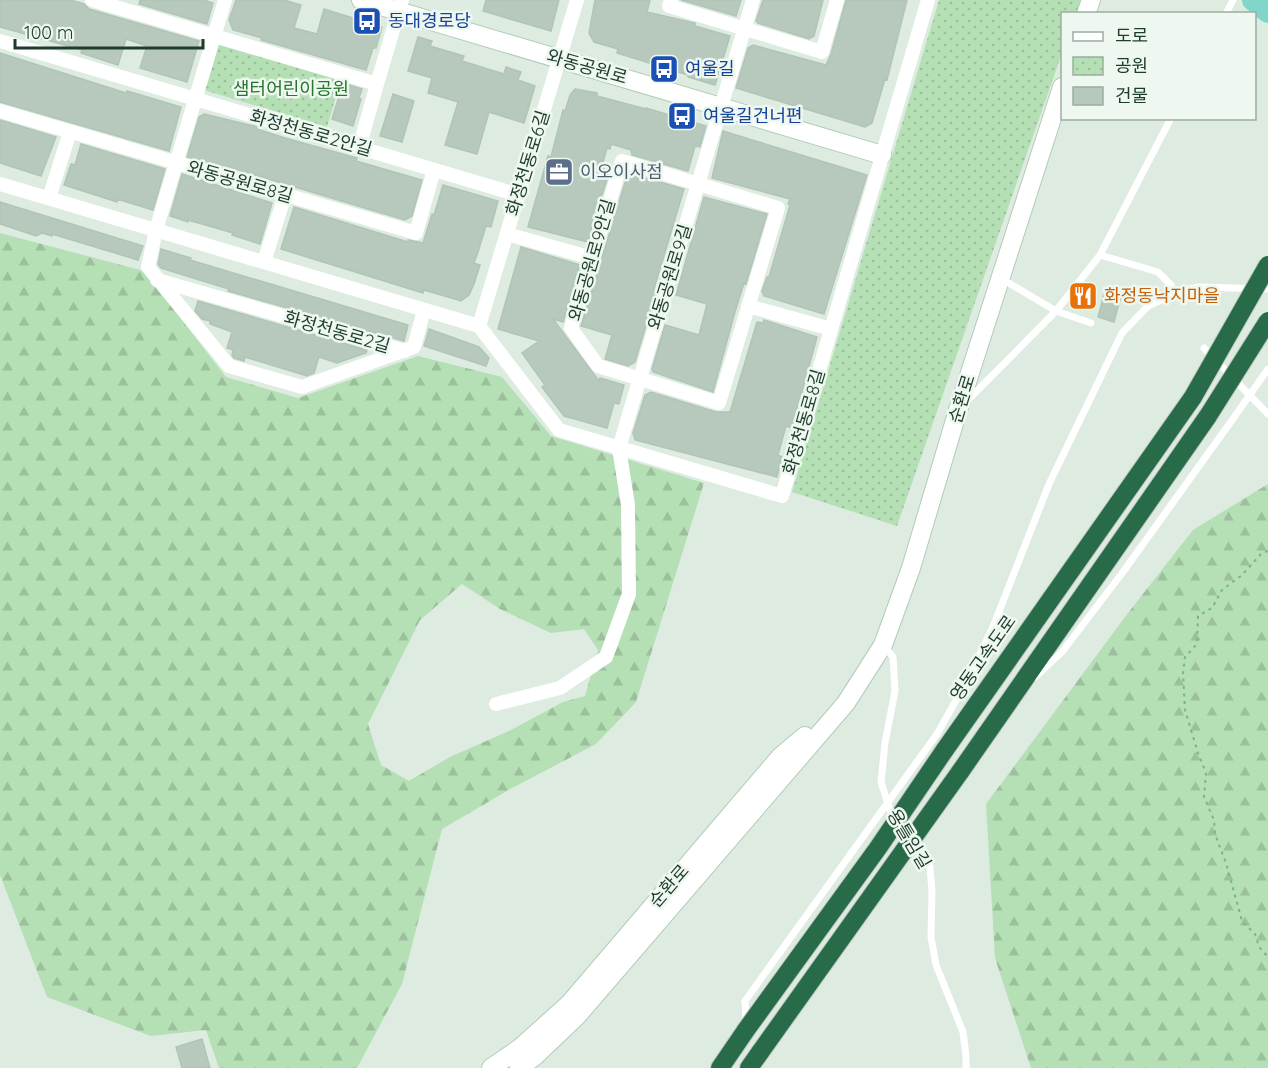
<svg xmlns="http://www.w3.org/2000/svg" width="1268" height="1068" viewBox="0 0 1268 1068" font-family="Quicksand,'Noto Sans KR',sans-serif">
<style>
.forest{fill:url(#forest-firs);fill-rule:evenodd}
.park{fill:url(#park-dots)}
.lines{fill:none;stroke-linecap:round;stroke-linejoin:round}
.river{stroke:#80d6c9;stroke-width:22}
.building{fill:#b6c9bc;stroke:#b0c5b6;stroke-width:1.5}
.secondary-casing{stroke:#b0ccb9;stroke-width:20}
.highway-casing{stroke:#c0c8c4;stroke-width:20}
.path{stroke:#7bb290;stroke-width:2;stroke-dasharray:3 4.5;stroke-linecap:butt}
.lane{stroke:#fff;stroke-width:7}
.street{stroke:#fff;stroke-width:14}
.secondary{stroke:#fff;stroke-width:18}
.highway{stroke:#276b49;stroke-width:18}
.highway-bridge-casing{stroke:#c0c8c4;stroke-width:20;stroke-linecap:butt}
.lane-bridge{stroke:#fff;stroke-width:7}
.highway-bridge{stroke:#276b49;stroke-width:18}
.labels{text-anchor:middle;stroke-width:5;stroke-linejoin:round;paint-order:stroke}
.transit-label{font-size:18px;fill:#164399;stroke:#eef8f0;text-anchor:start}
.street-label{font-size:18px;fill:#1e3c2b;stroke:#eef8f0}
.park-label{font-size:18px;fill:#25762c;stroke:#eef8f0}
.service-label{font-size:18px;fill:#4e5e75;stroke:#eef8f0;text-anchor:start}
.food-label{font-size:18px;fill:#c56008;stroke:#eef8f0;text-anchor:start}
</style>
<defs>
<pattern id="forest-firs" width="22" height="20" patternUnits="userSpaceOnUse" patternTransform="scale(1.5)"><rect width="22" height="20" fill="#b5dfb4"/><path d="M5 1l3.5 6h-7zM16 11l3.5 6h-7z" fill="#9bc09b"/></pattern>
<pattern id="park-dots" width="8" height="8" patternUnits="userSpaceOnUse" patternTransform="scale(1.5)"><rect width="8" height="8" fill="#b5dfb4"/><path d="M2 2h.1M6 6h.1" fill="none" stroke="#9bc09b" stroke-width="1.8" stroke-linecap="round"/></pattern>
</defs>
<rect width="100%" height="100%" fill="#deebe1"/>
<path class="forest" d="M0 233 144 271 226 377 298 398 418 356 502 377 551 436 704 483 636 702 596 744 512 788 442 829 402 984 357 1068H219L206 1030 151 1036 47 997 0 875ZM462 584 500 609 551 633 584 629 598 650 585 696 563 702 511 730 450 757 409 781 381 765 368 724 420 620Z
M1268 484V1068H1031L995 958 986 804 1128 613 1193 530Z"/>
<path class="park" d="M939 0H1081L1076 13 1062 14V53L897 526 792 492Z
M218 40 342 76 327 127 204 90Z"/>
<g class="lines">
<path class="river" d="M1253 0 1268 12"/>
</g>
<path class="building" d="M0 0H71L84 4 89 9 199 41 187 82 140 68 147 46 126 39 118 65 81 53 82 50 0 27Z
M140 0H204L213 3 207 24 139 4Z
M236 0H284L301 5 294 28 317 34 324 9 382 27 376 48H373L366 70 261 40 262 38 233 30 229 20Z
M486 0H559L551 31 483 11Z
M595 0H650L647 12 695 23V26L730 36 715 85 688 77V75L617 53 618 49 594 42 589 33Z
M681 0H741L736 16Z
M763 0H823L814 36 809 39 758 23 756 21Z
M846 0H907L887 80 885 79 872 123 865 127 736 88 748 48 753 45 826 65 831 54Z
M418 37 432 41 430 46 464 56 462 61 504 74 506 67 521 72 518 80 535 86 524 123 489 112 477 154 445 145 458 102 428 93 432 78 408 71Z
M0 53 126 93 127 91 181 107 169 151 0 102Z
M343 83 362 89 359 98 361 99 353 126 332 119Z
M575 89 597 93V96L646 109V108L706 126 700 147 695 146 688 171 632 155 631 150 611 144 610 149 607 148 602 166H605L602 174 608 176 602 195H600L588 242 528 227 548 156 551 157 563 110 565 111 570 95Z
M393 94 414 101 402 142 380 136Z
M204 114 258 127 257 129 285 138 357 158 356 161 422 180 412 216 405 220 378 212 212 162H207L187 157 199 117Z
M0 120 56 137 41 176 0 163Z
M723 131 867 175 824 314 764 296 762 291 767 277H769L790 205 788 204 790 199 712 178Z
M81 144 165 169 153 210 117 199V202L64 185 71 164 75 165Z
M628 173 684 189 653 292H656L635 362 628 366 605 359 612 335 581 326Z
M182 174 272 203 260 244 232 235 233 233 188 220V222L170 216Z
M443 185 498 201 491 227 486 226 478 252 474 263 480 265 474 284 469 295 461 301 424 290 423 293 281 249 294 207 408 242V240L423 243 432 214 434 215Z
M704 197 767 214 746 284 744 283 735 312 713 392 653 372 652 369 665 325 699 335 707 304 676 295Z
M0 202 143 246 138 260 52 234V236L42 233 36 236 0 224Z
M521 247 580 265 563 322 553 319 599 381 600 378 624 385 619 404 614 403 607 428 564 416 542 387 545 385 522 353 539 341 498 329Z
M161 249 191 258 190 260 408 325 404 341 228 291 229 289 161 268 158 264Z
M1105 291 1121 296 1114 322 1098 317Z
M198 301 367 350 366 353 337 363 319 357 314 373 307 376 245 357 244 361 234 358 232 355 233 350 227 348 232 332 210 324V321L202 319 195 311Z
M764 320 817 337 792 428 786 426 778 455 782 457 777 477 635 440 633 433 645 395 651 392 716 412H730L757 322 763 323Z
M429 329 479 347 489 358 486 366 424 346Z
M202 1039 210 1068H182L176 1047Z"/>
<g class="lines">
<g class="secondary-casing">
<path id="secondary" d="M361 0 882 155
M1086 14 1091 0
M491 1068 520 1048 569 1004 780 757 805 736
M519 1068 535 1056 577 1016 846 703 883 645 911 568 958 410 1062 87"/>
</g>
<g class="highway-casing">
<path id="highway" d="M944 751 1193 397
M960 772 1208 416
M720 1068 746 1030
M749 1068 761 1051"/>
</g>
<path class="path" d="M1268 551 1261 554 1242 575 1222 590 1212 608 1198 616 1197 644 1185 657 1183 673 1185 710 1198 753 1206 773 1204 797 1214 820 1215 834 1226 863 1242 921 1255 934 1259 947 1268 957"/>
<path class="lane" d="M1226 14 1233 0
M1100 255 1158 272 1171 285
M1002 279 1056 311 1091 323
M1204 348 1268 414
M967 401 1056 311 1100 255 1171 118
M885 647 893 657 895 691 885 743 881 782 890 810 930 867 932 891 931 937 936 965 963 1032 966 1056V1068
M1035 677 1062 652 1123 572 1235 416
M937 734 967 681 993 627 1049 484 1122 333 1148 306 1184 290 1200 287 1268 289
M745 1001 746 1023"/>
<path class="street" d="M92 0 377 84 402 0
M225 0 156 230 148 267 229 366 302 387 414 347 424 310
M671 0 669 6 822 52 837 0
M0 41 519 195
M0 111 416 233 434 170
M359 148 377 84
M622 161 778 208 719 403 598 366 571 328Z
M0 184 479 326
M49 198 70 132
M507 234 592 258
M264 262 285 195
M157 280 405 351
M748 306 831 329
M479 326 559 430 782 496 928 0
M479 326 577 0
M496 704 560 688 606 657 629 594 628 505 619 448 753 0"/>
<use href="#secondary" class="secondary"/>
<use href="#highway" class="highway"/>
<g class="highway-bridge-casing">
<path id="highway-bridge" d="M1193 397 1268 265
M1208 416 1268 321
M746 1030 878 848 944 751
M761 1051 960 772"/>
</g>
<path class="lane-bridge" d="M1235 416 1268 369
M745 1001 937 734"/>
<use href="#highway-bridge" class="highway-bridge"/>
</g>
<defs>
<g id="bus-square" transform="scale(1.5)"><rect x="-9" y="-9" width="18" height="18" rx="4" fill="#1a4fb4" stroke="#eef8f0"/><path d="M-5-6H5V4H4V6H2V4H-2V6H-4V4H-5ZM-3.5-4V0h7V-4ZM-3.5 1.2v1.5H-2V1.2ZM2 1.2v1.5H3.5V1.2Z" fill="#fff"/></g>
<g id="office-square" transform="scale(1.5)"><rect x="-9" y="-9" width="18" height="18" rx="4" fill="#5c6f8a" stroke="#eef8f0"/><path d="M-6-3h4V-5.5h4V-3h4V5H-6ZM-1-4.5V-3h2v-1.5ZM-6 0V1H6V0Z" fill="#fff"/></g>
<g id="restaurant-square" transform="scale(1.5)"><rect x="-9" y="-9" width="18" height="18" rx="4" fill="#e8710a" stroke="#eef8f0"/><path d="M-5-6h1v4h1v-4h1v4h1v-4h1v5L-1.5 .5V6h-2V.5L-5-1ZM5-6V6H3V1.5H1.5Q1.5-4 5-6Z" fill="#fff"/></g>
</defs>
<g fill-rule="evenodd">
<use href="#bus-square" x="367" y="21"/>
<use href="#bus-square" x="664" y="69"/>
<use href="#bus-square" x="682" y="116"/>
<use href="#office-square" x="559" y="172"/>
<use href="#restaurant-square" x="1083" y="296"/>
</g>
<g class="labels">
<g class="transit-label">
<text x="388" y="27">동대경로당</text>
<text x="685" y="75">여울길</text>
<text x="703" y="122">여울길건너편</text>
</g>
<g class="street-label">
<text transform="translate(587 67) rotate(16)" y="6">와동공원로</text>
<text transform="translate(311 133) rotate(16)" y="6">화정천동로2안길</text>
<text transform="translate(528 163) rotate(-73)" y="6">화정천동로6길</text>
<text transform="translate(240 182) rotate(16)" y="6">와동공원로8길</text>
<text transform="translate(592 260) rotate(-74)" y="6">와동공원로9안길</text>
<text transform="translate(670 277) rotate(-73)" y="6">와동공원로9길</text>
<text transform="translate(337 332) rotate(16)" y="6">화정천동로2길</text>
<text transform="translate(962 399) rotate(-73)" y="6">순환로</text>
<text transform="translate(804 422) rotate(-74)" y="6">화정천동로8길</text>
<text transform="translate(983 658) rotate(-55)" y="6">영동고속도로</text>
<text transform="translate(909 839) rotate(59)" y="6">용틀임길</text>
<text transform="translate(669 886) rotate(-49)" y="6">순환로</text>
</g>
<g class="park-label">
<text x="291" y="95">샘터어린이공원</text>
</g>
<g class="service-label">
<text x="580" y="178">이오이사점</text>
</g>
<g class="food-label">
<text x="1104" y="302">화정동낙지마을</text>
</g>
</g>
<rect x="1061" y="12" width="195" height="108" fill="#eef8f0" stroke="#9bada1" stroke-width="1.5"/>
<rect x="1073" y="32" width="30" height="9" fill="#ffffff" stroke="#9bada1" stroke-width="1.5"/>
<text x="1115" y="42" font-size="18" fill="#1e3c2b">도로</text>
<rect x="1073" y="57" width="30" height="18" fill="url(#park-dots)" stroke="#9bada1" stroke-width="1.5"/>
<text x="1115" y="72" font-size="18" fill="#1e3c2b">공원</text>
<rect x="1073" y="87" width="30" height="18" fill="#b6c9bc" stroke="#9bada1" stroke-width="1.5"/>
<text x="1115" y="102" font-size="18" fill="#1e3c2b">건물</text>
<path d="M15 39v9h188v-9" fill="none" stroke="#1e3c2b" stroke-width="3"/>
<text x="24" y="39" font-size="18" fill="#1e3c2b" stroke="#eef8f0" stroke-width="4.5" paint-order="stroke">100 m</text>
</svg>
